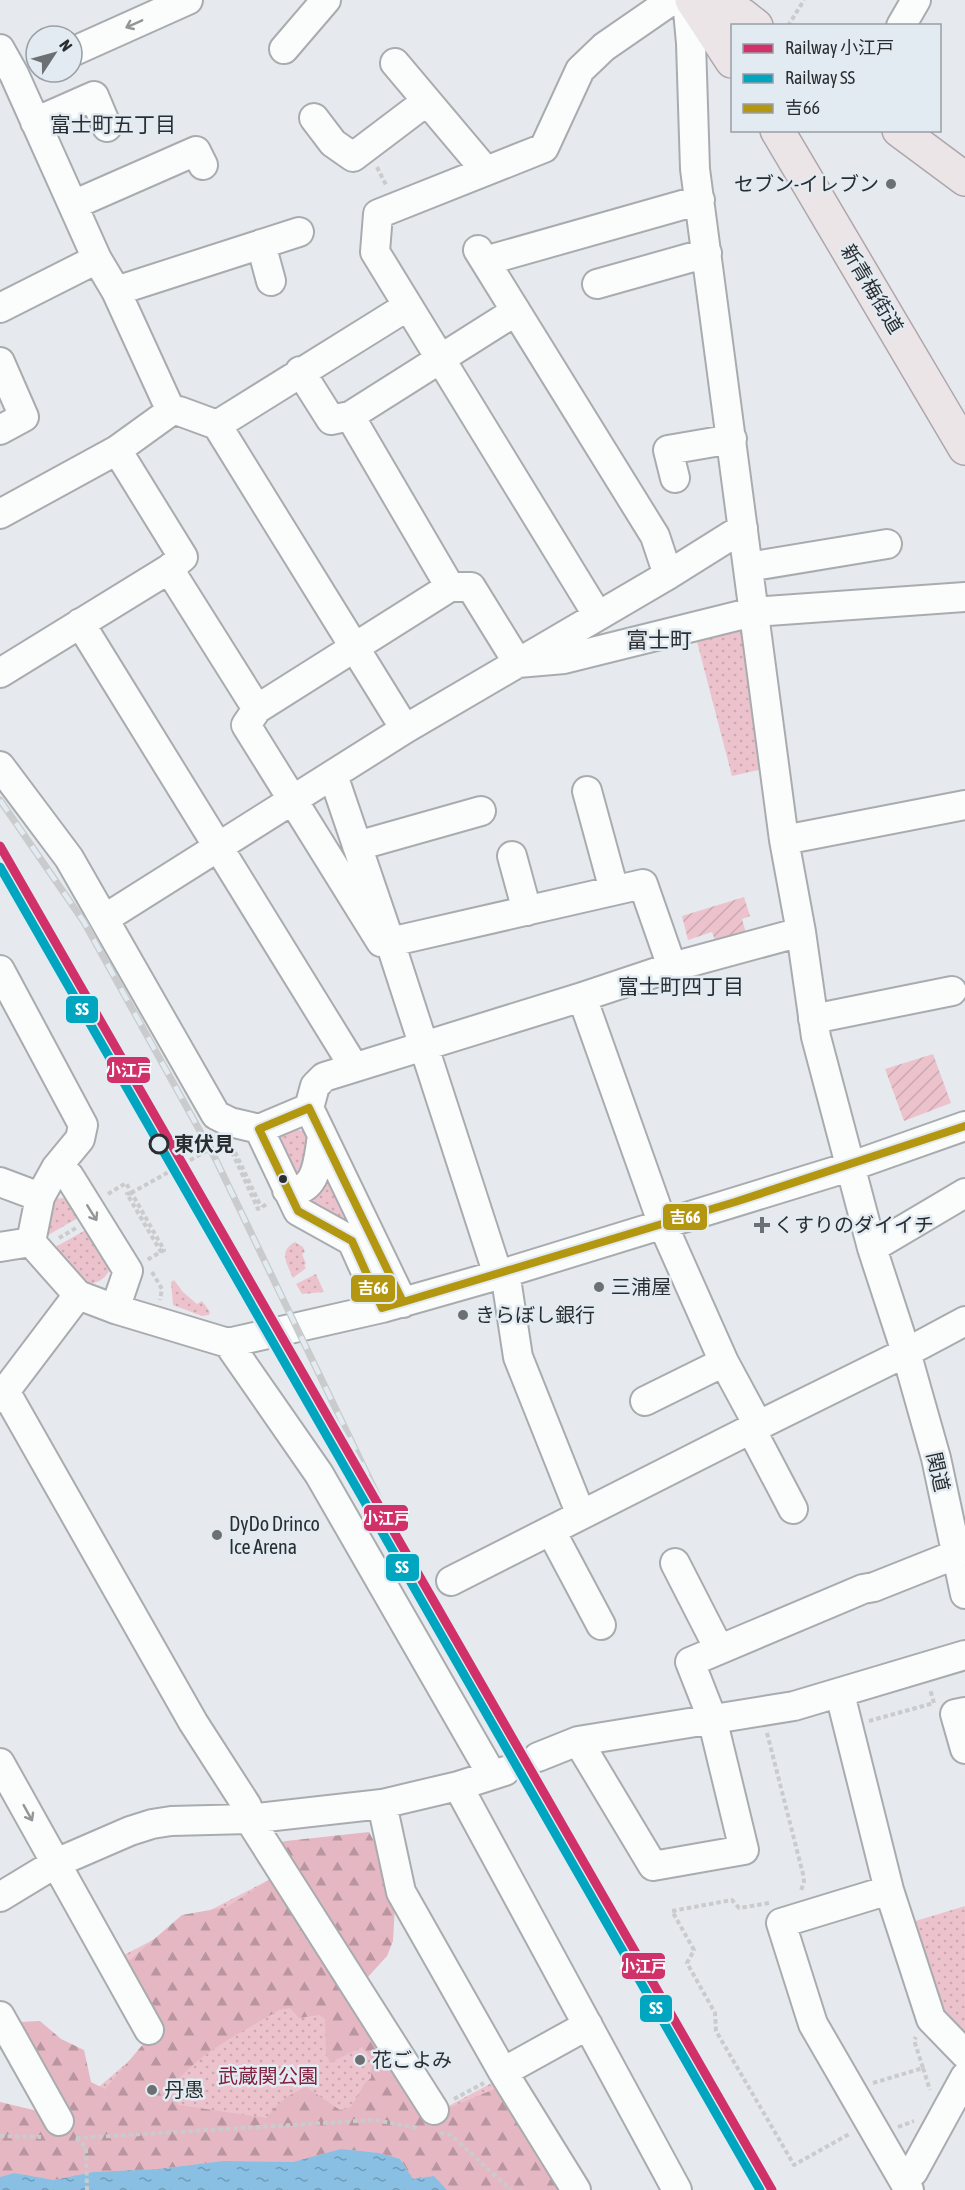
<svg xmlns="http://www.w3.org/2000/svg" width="965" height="2190" viewBox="0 0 965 2190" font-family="'Asap Condensed','Noto Sans JP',sans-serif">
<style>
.grass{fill:url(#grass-dots)}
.forest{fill:url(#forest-firs);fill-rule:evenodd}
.garden{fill:url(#garden-furrows)}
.water{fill:url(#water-ripples)}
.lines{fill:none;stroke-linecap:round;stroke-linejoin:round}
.minor-casing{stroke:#a9acaf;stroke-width:32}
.major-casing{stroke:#aea6aa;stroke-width:36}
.path{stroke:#cacbcc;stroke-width:4;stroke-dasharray:4.5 3;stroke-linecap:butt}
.minor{stroke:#fbfcfc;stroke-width:28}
.major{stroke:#ebe5e7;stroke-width:33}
.rail-casing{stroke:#c9cbcc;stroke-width:7}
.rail{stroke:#e2ebf2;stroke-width:4.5;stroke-dasharray:14;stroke-linecap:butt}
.path-bridge{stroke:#cacbcc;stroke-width:4;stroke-dasharray:4.5 3;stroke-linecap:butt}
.bus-1-casing{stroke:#e2ebf2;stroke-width:12}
.bus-1{stroke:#b49711;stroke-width:8}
.rail-1-casing{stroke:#e2ebf2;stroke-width:14}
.rail-2-casing{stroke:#e2ebf2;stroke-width:14}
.rail-1{stroke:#d13169;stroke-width:9}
.rail-2{stroke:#00a6bf;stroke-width:9}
.oneway{stroke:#939596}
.poi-dot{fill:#6c7073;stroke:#e2ebf2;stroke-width:2}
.stop-dot{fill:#e2ebf2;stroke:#2b2e31;stroke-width:3}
.bus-dot{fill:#2b2e31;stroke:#e2ebf2;stroke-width:2}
.labels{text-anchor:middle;stroke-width:5;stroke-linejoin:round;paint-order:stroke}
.poi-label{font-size:20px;fill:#2b2e31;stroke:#e2ebf2;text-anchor:start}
.street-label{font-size:20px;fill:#2b2e31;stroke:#e2ebf2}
.stop-label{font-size:20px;font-weight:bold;fill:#2b2e31;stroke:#e2ebf2;text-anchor:start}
.park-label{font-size:20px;fill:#83203f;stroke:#e2ebf2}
.neighbourhood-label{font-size:21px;fill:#2b2e31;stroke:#e2ebf2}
.quarter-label{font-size:22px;fill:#2b2e31;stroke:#e2ebf2}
.line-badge{stroke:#e2ebf2;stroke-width:2}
.badge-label{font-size:16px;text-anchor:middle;font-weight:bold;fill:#fff}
</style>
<defs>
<pattern id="grass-dots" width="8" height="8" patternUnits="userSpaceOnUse" patternTransform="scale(1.5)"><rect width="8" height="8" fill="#ecc3cd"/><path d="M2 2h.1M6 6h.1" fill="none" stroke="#cba8b0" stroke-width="1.8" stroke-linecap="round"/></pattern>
<pattern id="forest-firs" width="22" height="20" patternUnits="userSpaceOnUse" patternTransform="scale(1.5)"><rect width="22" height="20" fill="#e4b7c3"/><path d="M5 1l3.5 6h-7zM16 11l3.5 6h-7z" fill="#b9959f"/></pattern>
<pattern id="garden-furrows" width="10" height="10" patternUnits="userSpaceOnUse" patternTransform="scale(1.5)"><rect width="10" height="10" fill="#ecc3cd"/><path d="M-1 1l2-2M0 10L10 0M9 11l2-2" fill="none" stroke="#cba8b0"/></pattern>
<pattern id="water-ripples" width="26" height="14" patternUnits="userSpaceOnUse" patternTransform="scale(1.5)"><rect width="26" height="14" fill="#88bfe2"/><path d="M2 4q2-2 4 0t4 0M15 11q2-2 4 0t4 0" fill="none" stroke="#6f9cb8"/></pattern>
</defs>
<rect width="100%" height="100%" fill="#e6eaee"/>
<path class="grass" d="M742 623 763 769 732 776 695 634Z
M293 1129 303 1131 311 1137 301 1177 296 1180 278 1141 282 1135Z
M323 1166 373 1263 301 1198Z
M64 1198 72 1199 83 1215 43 1238 53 1199Z
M91 1227 112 1264C108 1277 99 1284 86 1284L50 1250Z
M295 1242 303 1247 305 1252 302 1254 306 1264 304 1265 306 1268 293 1278C287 1264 278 1251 295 1242Z
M316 1274 324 1292 302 1294 296 1284Z
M174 1280 183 1292 197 1304 202 1301 210 1312 209 1315 202 1316 173 1305 171 1282Z
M276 1876 428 2117 499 2079 561 2190H0V2110L59 2121 164 2031 118 1958Z
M965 1906V2038L943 2017 912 1922Z"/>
<path class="forest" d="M369 1832 383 1858 395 1906 393 1941 387 1956 367 1978 391 2059 427 2117 497 2088 560 2190H447L434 2176 413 2179 400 2159 379 2153 341 2149 293 2162 223 2161 159 2169 93 2172 54 2180 14 2173 0 2177V2102L46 2113 19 2022 40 2021 61 2039 84 2050 91 2082 105 2089 156 2029 123 1966 182 1915 227 1907 289 1867 274 1844 286 1841ZM290 2008 299 2018 319 2015 325 2019 326 2054 330 2063 362 2047 372 2060 371 2078 365 2083 351 2107 340 2110 306 2087C290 2094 277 2102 267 2118L179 2105 169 2091C195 2054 241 2033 279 2010Z"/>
<path class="garden" d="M744 897 750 916 742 919 746 933 719 951 712 932 688 940 682 916Z
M933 1054 951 1103 904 1121 885 1069Z"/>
<path class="water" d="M341 2149 379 2153 400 2159 413 2179 434 2176 447 2190H0V2177L14 2173 54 2180 93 2172 159 2169 223 2161 293 2162Z"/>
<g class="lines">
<g class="minor-casing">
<path id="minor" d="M687 0 691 43 695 169 784 840 801 932 816 1037 872 1248 906 1352 936 1458 965 1594
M901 26 916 0
M0 49 14 74 97 259 116 291 171 411
M284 49 326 0
M72 52 188 0
M395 63 486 171
M314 118 333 143 353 157 427 101
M35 122 94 96 107 127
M73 205 196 151 203 165
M261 244 271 281
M478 250 655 536 668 575
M485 261 700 200
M597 284 707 253
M116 291 299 232
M0 308 97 259
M0 362 24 417 0 430
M300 371 331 420 350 416
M217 425 408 306
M675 478 668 450 732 439
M0 514 117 450 171 411H179L217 425 405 729
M748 567 887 544
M169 569 257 709 246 725 381 942H390L643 884 672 967
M450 587H471L518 663 564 659 753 612 965 597
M598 616 375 252 378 214 544 148 580 70 604 47 672 0
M80 623 354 1067
M0 673 169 569 183 557 117 450
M257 709 450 587 350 416 516 311
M0 766 69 858 216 1115 230 1122 259 1129
M333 775 390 942 498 1275
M587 791 614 890
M784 840 965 805
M357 846 481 811
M512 856 527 911
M104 919 405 729 668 575 743 528
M0 970 83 1125 80 1139 56 1168 40 1197 31 1242
M582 997 663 1225 724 1362 758 1425
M813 1019 952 991
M309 1108 315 1086 324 1077 582 997 672 967 801 932
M56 1168 69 1176 128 1271 115 1309
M0 1182 40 1197
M287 1190C318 1194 318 1159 322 1136
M31 1242 78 1295 115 1309 228 1343 382 1308 498 1275 849 1167 965 1126
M0 1247 31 1242
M872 1248 965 1193
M505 1272 518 1357 581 1515
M382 1308 352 1241 298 1211 259 1129 309 1108 403 1303
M228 1343 319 1474 492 1775
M5 1391 193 1722 247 1806 249 1819 434 2110
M0 1398 78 1295
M645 1401 724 1362
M751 1429 793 1509
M551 1531 601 1625
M675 1563 719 1649
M451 1581 751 1429 911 1350 965 1321
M840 1694 889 1890 931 2019 965 2054
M965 1712 955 1714 965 1749
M578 1741 653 1866 744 1850 712 1718 690 1662 863 1589 874 1587 957 1554
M538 1757 578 1741 794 1706 965 1655
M0 1763 149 2030
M458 1786 677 2190
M382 1804 401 1892 503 2072 576 2190
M889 1890 781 1923 813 2024 909 2190
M0 1897 56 1863 130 1831 152 1824 171 1821 249 1819 382 1804 458 1786 505 1771
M0 2016 59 2121
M503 2072 588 2025
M903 2179 913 2172 965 2077"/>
</g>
<g class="major-casing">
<path id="major" d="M692 0 732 61
M707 0 742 15 756 26
M777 130 965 448
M899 130 965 179"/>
</g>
<path class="path" d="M788 26 804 0
M377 167 387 187
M232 1152 258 1209 269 1203
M235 1152 261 1207
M168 1165 170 1170
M131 1193 127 1194 161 1252
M108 1194 126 1183 164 1250 147 1260
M59 1238 76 1228
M152 1272 162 1289 160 1300
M869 1721 934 1703 930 1689
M767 1733 803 1874 804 1881 801 1891
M769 1903 739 1908 732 1900 672 1911 694 1950 687 1963 715 2013 716 2031 794 2165 851 2133
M923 2068 930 2090
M873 2083 923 2068 914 2040 916 2037
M454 2099 484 2083
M898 2127 914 2121
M440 2133 451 2135 511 2190
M0 2136 41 2137
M76 2138 375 2120 418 2128
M76 2138 86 2147 87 2190"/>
<use href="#minor" class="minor"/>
<use href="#major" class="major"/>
<g class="rail-casing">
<path id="rail" d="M0 800 84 922 216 1160 396 1534"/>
</g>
<use href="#rail" class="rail"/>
<path class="path-bridge" d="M131 1193 212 1148 235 1152"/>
<g class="bus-1-casing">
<path id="bus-1" d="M309 1108 403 1302 382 1308 352 1241 298 1211 259 1129Z
M403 1302 735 1202 965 1126"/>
</g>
<use href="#bus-1" class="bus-1"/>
<g class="rail-1-casing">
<path id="rail-1" d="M0 846 772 2190"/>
</g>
<g class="rail-2-casing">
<path id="rail-2" d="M0 867 760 2190"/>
</g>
<use href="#rail-1" class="rail-1"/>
<use href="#rail-2" class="rail-2"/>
</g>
<defs><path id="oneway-shaft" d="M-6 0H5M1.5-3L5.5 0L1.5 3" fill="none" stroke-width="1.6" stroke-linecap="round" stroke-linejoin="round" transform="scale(1.5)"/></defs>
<g class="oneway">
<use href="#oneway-shaft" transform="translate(134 24) rotate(156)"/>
<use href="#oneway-shaft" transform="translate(92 1213) rotate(58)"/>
<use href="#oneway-shaft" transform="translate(28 1813) rotate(61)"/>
</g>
<g class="poi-dot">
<circle cx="891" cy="184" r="6"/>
<path d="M759 1216h6v6h6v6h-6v6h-6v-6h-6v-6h6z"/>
<circle cx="599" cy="1287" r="6"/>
<circle cx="463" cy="1315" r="6"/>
<circle cx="217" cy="1535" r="6"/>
<circle cx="360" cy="2060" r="6"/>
<circle cx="152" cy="2090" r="6"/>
</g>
<circle class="stop-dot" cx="159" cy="1144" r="9"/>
<circle class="bus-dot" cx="283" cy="1179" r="5"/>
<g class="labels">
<g class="poi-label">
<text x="879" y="191" text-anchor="end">セブン-イレブン</text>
<text x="774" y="1232">くすりのダイイチ</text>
<text x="611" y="1294">三浦屋</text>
<text x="475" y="1322">きらぼし銀行</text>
<text x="229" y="1531">DyDo Drinco<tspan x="229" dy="23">Ice Arena</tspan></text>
<text x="372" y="2067">花ごよみ</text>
<text x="164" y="2097">丹愚</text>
</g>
<g class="street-label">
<text transform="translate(872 289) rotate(59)" y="7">新青梅街道</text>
<text transform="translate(938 1472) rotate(77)" y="7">関道</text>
</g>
<g class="stop-label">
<text x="174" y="1151">東伏見</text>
</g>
<g class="park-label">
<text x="268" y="2083">武蔵関公園</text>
</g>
<g class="neighbourhood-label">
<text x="113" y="132">富士町五丁目</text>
<text x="681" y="994">富士町四丁目</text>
</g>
<g class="quarter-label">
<text x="659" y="648">富士町</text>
</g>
</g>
<g class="line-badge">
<rect x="65" y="995" width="34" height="29" rx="6" fill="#00a6bf"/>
<rect x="106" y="1056" width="45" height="28" rx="6" fill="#d13169"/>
<rect x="662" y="1203" width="46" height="28" rx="6" fill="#b49711"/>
<rect x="350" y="1274" width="46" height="29" rx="6" fill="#b49711"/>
<rect x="363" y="1504" width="46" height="28" rx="6" fill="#d13169"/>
<rect x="385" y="1553" width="35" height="29" rx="6" fill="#00a6bf"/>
<rect x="621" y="1952" width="45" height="28" rx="6" fill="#d13169"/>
<rect x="639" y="1994" width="34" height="29" rx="6" fill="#00a6bf"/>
</g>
<g class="badge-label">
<text x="82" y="1015">SS</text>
<text x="129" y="1076">小江戸</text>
<text x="685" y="1223">吉66</text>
<text x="373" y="1294">吉66</text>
<text x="386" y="1524">小江戸</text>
<text x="402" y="1573">SS</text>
<text x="643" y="1972">小江戸</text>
<text x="656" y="2014">SS</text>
</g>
<rect x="731" y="24" width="210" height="108" fill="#e2ebf2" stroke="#999fa5" stroke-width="1.5"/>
<rect x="743" y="44" width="30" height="9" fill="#d13169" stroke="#999fa5" stroke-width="1.5"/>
<text x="785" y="54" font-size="18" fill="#2b2e31">Railway 小江戸</text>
<rect x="743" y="74" width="30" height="9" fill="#00a6bf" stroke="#999fa5" stroke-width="1.5"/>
<text x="785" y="84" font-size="18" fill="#2b2e31">Railway SS</text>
<rect x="743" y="104" width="30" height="9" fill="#b49711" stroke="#999fa5" stroke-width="1.5"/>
<text x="785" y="114" font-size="18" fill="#2b2e31">吉66</text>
<g transform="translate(54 54) rotate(54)"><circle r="28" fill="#e2ebf2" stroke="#999fa5" stroke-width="1.5"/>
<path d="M0-4.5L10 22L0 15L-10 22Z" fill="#6c7073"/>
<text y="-9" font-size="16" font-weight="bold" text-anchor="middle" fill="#2b2e31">N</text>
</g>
</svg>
